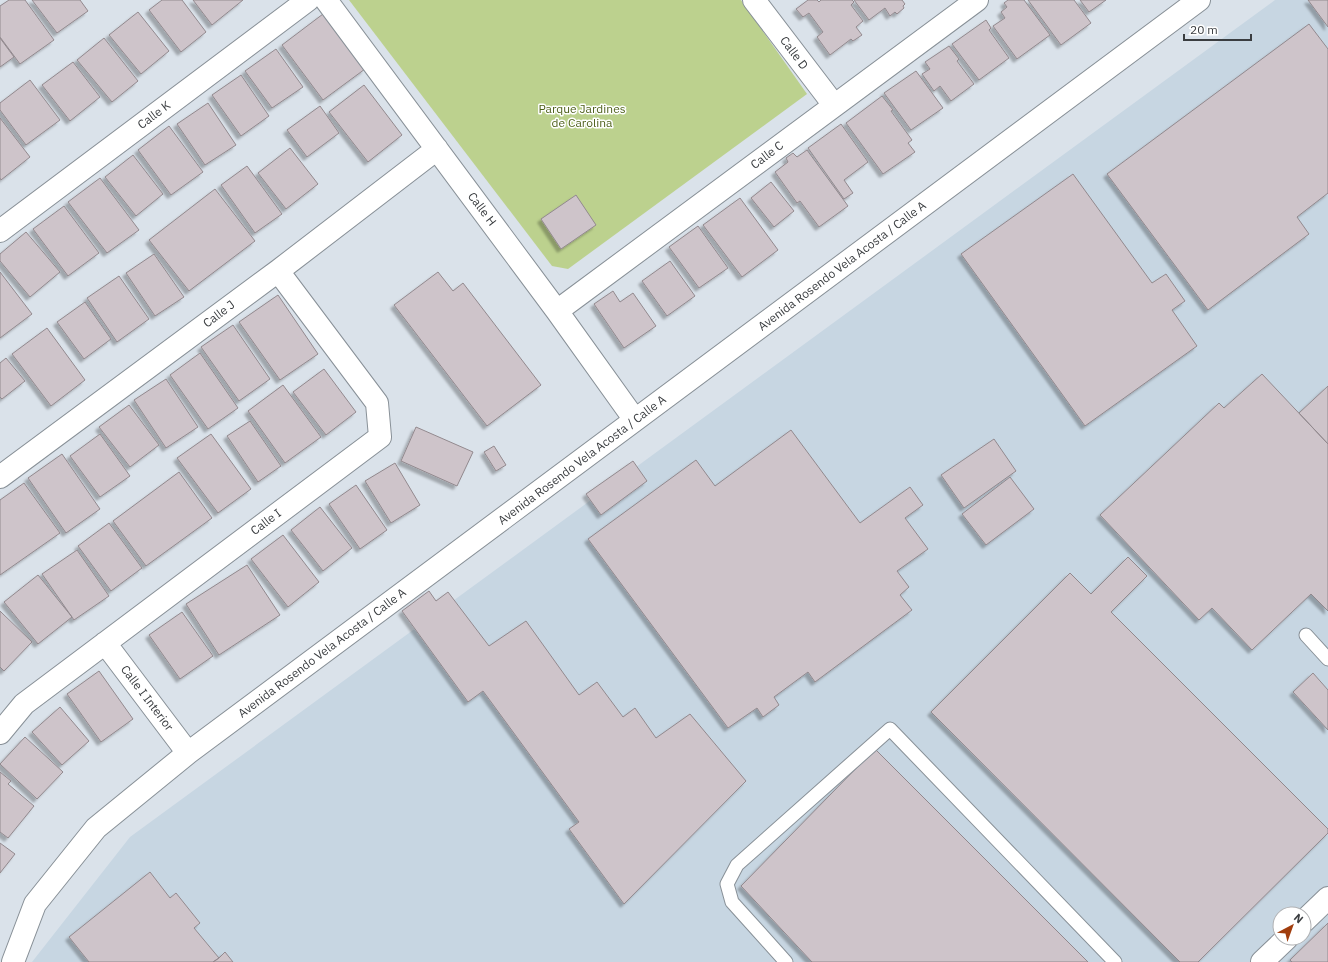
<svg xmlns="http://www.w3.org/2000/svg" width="1328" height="962" viewBox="0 0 1328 962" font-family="'IBM Plex Sans',sans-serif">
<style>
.built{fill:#c7d6e2;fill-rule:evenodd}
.green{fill:#bcd18e}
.building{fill:#cec4ca;stroke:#92898e;filter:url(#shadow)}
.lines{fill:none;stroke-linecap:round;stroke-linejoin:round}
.service-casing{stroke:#889097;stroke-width:15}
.minor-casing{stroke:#889097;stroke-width:24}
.service{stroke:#fff;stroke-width:13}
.minor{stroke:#fff;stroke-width:22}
.labels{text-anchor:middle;stroke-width:3;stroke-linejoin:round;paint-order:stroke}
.street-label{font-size:12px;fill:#3a3d40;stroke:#fff}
.park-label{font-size:12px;fill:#4e601b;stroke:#fff}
</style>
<defs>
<filter id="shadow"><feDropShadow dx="-3.5" dy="3.5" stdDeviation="1" flood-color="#0004"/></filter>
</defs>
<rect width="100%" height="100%" fill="#dae2ea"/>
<path class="built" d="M1275 0H1328V962H32L130 837ZM1280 914H1304V938H1280Z"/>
<path class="green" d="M349 0H741L807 94 568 269 552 266Z"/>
<path class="building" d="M9 0H25L54 40 20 64 0 37V6Z
M32 0H80L88 11 57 33Z
M162 0H182L206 32 181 52 149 10Z
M193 0H243L212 25Z
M808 0H817L819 2 821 0H852L854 2 851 5 863 21 856 27 862 35 853 41 851 39 830 55 817 37 823 32 809 13 803 17 796 9Z
M854 0H902L905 4 903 6 904 8 897 14 895 12 890 16 885 8 869 20Z
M1008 0H1024L1050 35 1017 59 993 26 1005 18 1001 12 1007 7 1004 3Z
M1028 0H1074L1091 23 1061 45Z
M1080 0H1106L1089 12Z
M1308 0H1328V27Z
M138 12 169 51 141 74 109 35Z
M323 14 365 69 323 100 282 45Z
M986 20 991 28 989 30 1009 58 979 80 952 44Z
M1309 24 1328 49V193L1297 217 1309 234 1208 310 1107 174Z
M0 38 14 57 0 67Z
M104 38 138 81 112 102 77 60Z
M949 46 959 59 957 61 974 84 951 101 940 86 934 91 922 74 930 69 925 62Z
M276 49 303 87 272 108 245 71Z
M73 62 100 97 70 121 42 85Z
M916 71 943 108 911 130 884 93Z
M241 75 269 116 241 136 212 95Z
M30 80 60 120 26 145 0 110V103Z
M364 85 402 135 368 162 329 112Z
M882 96 893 110 891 111 912 140 908 143 915 152 883 174 846 123Z
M208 103 236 145 205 165 177 124Z
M320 106 339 133 307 157 287 130Z
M0 118 30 157 1 180 0 178Z
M841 124 868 162 844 180 853 193 844 199 808 148Z
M169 126 203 172 171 195 138 150Z
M290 148 318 184 286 209 258 173Z
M807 150 848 206 819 227 800 201 797 203 775 172 788 162 786 158 793 153 797 157Z
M133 155 163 194 136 216 105 177Z
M247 166 282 214 255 233 221 185Z
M1073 174 1152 283 1166 274 1185 301 1172 310 1197 346 1085 426 961 254Z
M100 178 139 230 107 253 68 202Z
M771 182 794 211 774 227 751 198Z
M215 189 255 241 189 291 149 240Z
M576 195 596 225 561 249 541 219Z
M740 198 778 250 742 277 703 225Z
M64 206 99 253 68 276 33 229Z
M698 226 728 268 699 288 669 247Z
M26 232 60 272 30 297 0 261V254Z
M154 254 184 297 155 316 126 273Z
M670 261 695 296 667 316 642 281Z
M0 272 32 314 0 338Z
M438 272 453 291 463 283 541 385 487 426 394 305Z
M119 276 149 319 117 342 87 298Z
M613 291 620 302 633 293 656 326 624 348 594 304Z
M278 295 318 354 280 380 239 322Z
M85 302 111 339 84 359 57 322Z
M233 325 270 379 239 401 201 347Z
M47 328 85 380 51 406 12 354Z
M200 353 238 408 208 429 170 375Z
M6 358 25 381 2 399 0 397V363Z
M324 369 356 412 326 435 293 392Z
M1262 374 1328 444V611L1311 594 1252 650 1212 608 1199 620 1100 515 1219 403 1224 408Z
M166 379 198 427 166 448 134 400Z
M283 385 321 437 285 463 248 411Z
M1328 386V444L1299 413Z
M129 405 159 445 130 467 99 427Z
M250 421 281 466 258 482 227 436Z
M416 427 473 452 457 486 401 461Z
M791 430 860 523 910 487 923 505 905 518 928 549 897 571 909 587 900 595 912 610 815 682 808 672 774 697 779 705 763 717 757 708 728 728 588 539 696 460 715 486Z
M100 434 130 476 100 497 70 456Z
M211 434 251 489 218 513 177 458Z
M994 439 1016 471 964 508 941 475Z
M494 446 506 465 496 471 484 452Z
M62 454 100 509 66 533 28 478Z
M633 461 647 481 601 515 586 494Z
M395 463 420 505 391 523 365 481Z
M179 472 212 518 146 566 113 521Z
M1010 477 1034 509 986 545 962 514Z
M24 483 60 533 0 575V500Z
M356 485 387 530 360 549 329 504Z
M320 507 352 548 323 571 291 530Z
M109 523 142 568 111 591 78 546Z
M283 535 319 582 288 607 251 559Z
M77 550 109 596 74 620 42 574Z
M1128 557 1147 576 1111 612 1328 829V833L1198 962H1180L931 712 1070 573 1091 594Z
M247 565 280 615 219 655 186 604Z
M38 575 72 617 38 644 4 602Z
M429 591 436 601 448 592 489 646 526 621 579 695 597 682 623 717 635 708 656 738 690 714 746 781 624 904 569 829 579 822 483 691 468 702 402 611Z
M0 611 32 642 4 671 0 667Z
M182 612 213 656 180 679 149 635Z
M99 671 133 719 101 742 67 694Z
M1313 673 1328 690V730L1293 692Z
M60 707 89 741 62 765 32 732Z
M25 737 63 772 37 799 0 764Z
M875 749 1088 962H812L741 886Z
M0 772 11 781 8 784 34 806 8 838 0 832Z
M0 843 15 854 0 873Z
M150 872 170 898 176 893 200 923 194 928 219 958 213 962H89L69 937Z
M1328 923V962H1292L1290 960Z
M225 952 233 962H213L219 958Z"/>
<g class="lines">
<g class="service-casing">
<path id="service" d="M1306 635 1328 659
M786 962 732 902 727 884 737 865 890 729 1115 962"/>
</g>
<g class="minor-casing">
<path id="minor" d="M326 0 557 311 635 420
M754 0 834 105
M0 231 308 0
M557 311 977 0
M0 477 278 271 437 149
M105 643 188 753
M0 733 24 704 380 437 377 403 278 271
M1304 921 1328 898
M13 962 35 904 96 828 188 753 1199 0
M1262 962 1287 938"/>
</g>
<use href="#service" class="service"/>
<use href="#minor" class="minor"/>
</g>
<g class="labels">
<g class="street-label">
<text transform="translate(794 53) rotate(53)" y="4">Calle D</text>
<text transform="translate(154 115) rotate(-37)" y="4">Calle K</text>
<text transform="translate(767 155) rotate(-37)" y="4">Calle C</text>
<text transform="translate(482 209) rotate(53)" y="4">Calle H</text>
<text transform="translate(842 266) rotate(-37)" y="4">Avenida Rosendo Vela Acosta / Calle A</text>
<text transform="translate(219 314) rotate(-37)" y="4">Calle J</text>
<text transform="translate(582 460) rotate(-37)" y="4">Avenida Rosendo Vela Acosta / Calle A</text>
<text transform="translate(266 522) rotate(-37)" y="4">Calle I</text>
<text transform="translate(322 653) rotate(-37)" y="4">Avenida Rosendo Vela Acosta / Calle A</text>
<text transform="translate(147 698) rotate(53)" y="4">Calle I Interior</text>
</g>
<g class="park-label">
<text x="582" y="113">Parque Jardines<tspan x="582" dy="14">de Carolina</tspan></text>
</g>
</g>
<g transform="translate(1292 926) rotate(41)"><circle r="19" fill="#ffffff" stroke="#b0b1b3"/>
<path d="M0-3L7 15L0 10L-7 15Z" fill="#a13d0d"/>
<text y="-6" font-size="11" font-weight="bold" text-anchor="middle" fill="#3a3d40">N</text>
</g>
<path d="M1184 34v6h67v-6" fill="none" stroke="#3a3d40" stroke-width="2"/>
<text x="1190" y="34" font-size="12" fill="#3a3d40" stroke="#ffffff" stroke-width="3" paint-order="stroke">20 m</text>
</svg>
